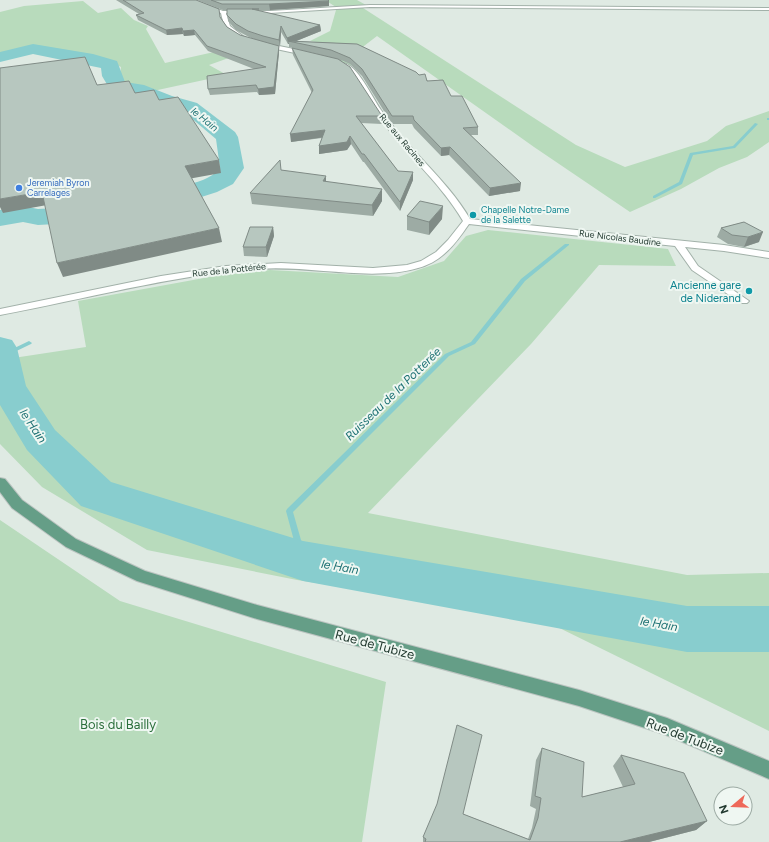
<svg xmlns="http://www.w3.org/2000/svg" width="769" height="842" viewBox="0 0 769 842" font-family="Figtree,sans-serif">
<style>
.green{fill:#b8dbbc}
.lines{fill:none;stroke-linecap:round;stroke-linejoin:round}
.stream{fill:#88cdce;fill-rule:evenodd}
.river{fill:#88cdce;fill-rule:evenodd}
.minor-casing{stroke:#a2b1a9;stroke-width:2}
.major-casing{stroke:#bcc4c1;stroke-width:2}
.minor{fill:#fff;fill-rule:evenodd}
.major{fill:#659e87;fill-rule:evenodd}
.wall{fill:#9daba4}
.shaded-wall{fill:#808b86}
.building{fill:#b7c7bf;stroke:#808b86}
.shop-dot{fill:#3f7fe0;stroke:#eff7f2;stroke-width:1.5}
.culture-dot{fill:#0f9aa8;stroke:#eff7f2;stroke-width:1.5}
.labels{text-anchor:middle;stroke-width:4;stroke-linejoin:round;paint-order:stroke}
.far-street-label{font-size:9px;fill:#21392f;stroke:#eff7f2}
.far-shop-label{font-size:9px;fill:#366cbe;stroke:#eff7f2;text-anchor:start}
.far-culture-label{font-size:9px;fill:#0d838f;stroke:#eff7f2;text-anchor:start}
.far-water-label{font-size:10px;font-style:italic;fill:#1d7173;stroke:#eff7f2}
.culture-label{font-size:11px;fill:#0d838f;stroke:#eff7f2;text-anchor:end}
.water-label{font-size:12px;font-style:italic;fill:#1d7173;stroke:#eff7f2}
.near-street-label{font-size:13px;fill:#21392f;stroke:#eff7f2}
.near-park-label{font-size:13px;fill:#2c6f3c;stroke:#eff7f2}
</style>
<rect width="100%" height="100%" fill="#dfeae3"/>
<path class="green" d="M325 0H357L366 5 363 8 576 145 625 167 707 141 726 126 769 111V142L747 157 719 168 681 189 630 212 534 147 377 36 364 46 351 66 333 58 351 48 310 41 330 31 336 10 339 9Z
M83 1 98 13 121 8 134 20 148 26 146 29 165 63 254 43 262 46 209 65 227 75 153 91 144 87 124 84 120 76 121 67 108 61 30 48 0 57V12L24 6Z
M488 230 668 249 676 266 599 265 531 344 368 513 687 575 769 573V731L537 617 297 580 147 550 42 487 0 444V360L86 347 78 301 215 276 270 270 398 277 444 261 466 236Z
M0 520 120 601 386 682 362 842H0Z"/>
<g class="lines">
<path class="stream" d="M767 118H769V120H767Z
M755 123 758 124 735 148 693 155 682 184 655 198H653V196L679 182 690 153 733 146Z
M565 244H569V245L525 281 475 344 449 356 293 512 307 561 306 563 303 564 300 563 286 511 287 509 445 354 471 342 521 279Z
M29 341 32 343 31 344 4 357H0V355Z"/>
<path class="river" d="M33 44 93 54 117 61 125 82 144 85 172 96 197 103 235 132 238 137 244 168 233 184 217 192 189 201 73 223 38 225 23 222 0 226V210L23 206 38 209 73 207 184 186C197 182 211 179 220 168L216 139 183 111 158 104 133 95 111 91 102 76 101 68 33 54 0 62V52Z
M0 337 12 340 17 348 26 386 55 430 111 482 303 541 687 606H769V652H687L303 581 81 506 27 450 0 405Z"/>
<g class="minor-casing">
<path id="minor" d="M187 0H193L223 11H270L370 5 769 8V10L370 7 270 13H226L230 26 244 37 241 39C229 34 223 25 221 13Z
M264 43 309 52 312 54 309 56 262 46 261 45Z
M341 63C356 61 373 99 381 110 407 149 446 178 470 219L724 245 769 252V258L724 251 685 247 698 266 749 301 747 303H741L692 270 675 246 469 224C456 243 442 262 418 268 371 282 309 265 259 269 171 275 86 299 0 315V309L161 276 226 266 281 263 373 268 407 265 421 261 436 252 448 240 463 221C442 185 411 159 386 126 370 107 362 80 341 65Z"/>
</g>
<g class="major-casing">
<path id="major" d="M0 478 5 479 22 500 76 539 145 571 257 605 579 690 667 718 769 761V779L666 735 579 706 257 619 137 581 66 547 12 508 0 492Z"/>
</g>
<use href="#minor" class="minor"/>
<use href="#major" class="major"/>
</g>
<path class="wall" d="M116 0H196L220 17 227 27 240 35 256 40 249 37 236 30 228 21 227 10H223L197 0H328L329 1V6L270 10H259V11L320 25 321 31 296 41 357 44 419 75 451 96 478 127V135H471L520 191 489 196 449 155 441 156 414 128 412 124H392L362 76 350 64 341 60 382 116V124L361 123 398 171 413 180 400 211 364 162H363L351 144 347 150 319 154V146L322 138 291 142 312 93 293 55 292 48 333 58 289 47V44H288L281 32 280 46 275 45 279 52 275 94 259 95 257 92 210 95 208 89 254 69 208 51 195 35 184 36 183 34 167 35 138 20 136 15 139 14Z
M281 170 326 181 382 201 373 216 252 204 250 193Z
M407 216 442 219 429 235 407 230Z
M744 222 759 242 744 247 728 244 717 237 721 228Z
M273 227 274 236 267 257 244 256 243 247Z
M542 748 582 797 623 787 613 766 621 755 707 821 696 830 649 842H423V837L463 814 528 839 532 828 536 809 530 806 536 760Z"/>
<path class="shaded-wall" d="M329 1V6L270 10 269 4Z
M320 25 321 31 294 42 288 41 289 44H288L287 38Z
M281 26V32L280 46 279 40Z
M182 28 183 34 167 35 166 30Z
M194 30 195 35 184 36 183 31Z
M279 46V52L275 94 259 95 258 89Z
M325 130V137L291 142 290 134Z
M350 136 351 144 347 150 319 154V146Z
M450 147 449 155 441 156V148Z
M219 160 221 173 188 179 185 166Z
M413 172V180L400 211V202Z
M326 176V187L323 181Z
M521 183 520 191 489 196 490 188Z
M382 189V201L373 216 372 205Z
M42 192 47 205 3 213 0 207V199Z
M443 206 442 219 429 235V222Z
M273 227 274 236 267 257 266 247Z
M219 228 222 242 63 277 57 263Z
M763 232 759 242 744 247 748 237Z
M707 821 696 830 649 842H620Z"/>
<path class="building" d="M123 0H196L219 9 220 17 227 27 240 35 279 46 274 87 258 89 256 85 208 89 207 76 266 67 207 46 194 30 183 31 182 28 166 30 136 15 144 13Z
M211 0H328L329 1 269 4H222Z
M227 9H259H252L320 25 287 38 281 26 279 40 263 36 248 31 236 24 227 15Z
M288 41 357 44 416 72 419 75 425 74 427 81 443 80 451 96H462L478 127 463 128 521 183 490 188 450 147 441 148 414 120 413 116H392L362 69 350 58 331 50Z
M292 48 338 59 350 67 382 116H356L398 171 413 172 400 202 364 154H362L350 136 347 142 319 146 325 130 290 134 313 90Z
M85 57 97 85 129 81 135 93 154 90 159 100 178 97 219 160 185 166 219 228 57 263 42 192 0 199V68Z
M280 160 281 170 326 176 323 181 382 189 372 205 250 193Z
M420 201 443 206 429 222 407 216Z
M744 222 763 232 748 237 732 235 721 228Z
M250 227H273L266 247H243Z
M457 725 482 735 463 814 530 840 538 818 541 798 535 796 542 748 584 762 582 797 635 784 621 755 684 773 707 821 620 842H425L426 839 423 837 437 804Z"/>
<circle class="shop-dot" cx="19" cy="188" r="4"/>
<g class="culture-dot">
<circle cx="473" cy="215" r="4"/>
<circle cx="749" cy="291" r="4"/>
</g>
<g class="labels">
<g class="far-street-label">
<text transform="translate(402 140) rotate(50)" y="3">Rue aux Racines</text>
<text transform="translate(620 238) rotate(7)" y="3">Rue Nicolas Baudine</text>
<text transform="translate(229 270) rotate(-6)" y="3">Rue de la Pottérée</text>
</g>
<g class="far-shop-label">
<text x="27" y="186">Jeremiah Byron<tspan x="27" dy="10">Carrelages</tspan></text>
</g>
<g class="far-culture-label">
<text x="481" y="213">Chapelle Notre-Dame<tspan x="481" dy="10">de la Salette</tspan></text>
</g>
<g class="far-water-label">
<text transform="translate(205 119) rotate(39)" y="4">le Hain</text>
</g>
<g class="culture-label">
<text x="741" y="289">Ancienne gare<tspan x="741" dy="13">de Niderand</tspan></text>
</g>
<g class="water-label">
<text transform="translate(393 394) rotate(-44)" y="4">Ruisseau de la Potterée</text>
<text transform="translate(33 426) rotate(56)" y="4">le Hain</text>
<text transform="translate(340 567) rotate(10)" y="4">le Hain</text>
<text transform="translate(659 624) rotate(10)" y="4">le Hain</text>
</g>
<g class="near-street-label">
<text transform="translate(375 644) rotate(15)" y="5">Rue de Tubize</text>
<text transform="translate(685 736) rotate(21)" y="5">Rue de Tubize</text>
</g>
<g class="near-park-label">
<text x="118" y="729">Bois du Bailly</text>
</g>
</g>
<g transform="translate(733 806) rotate(251)"><circle r="19" fill="#eff7f2" stroke="#9daba4"/>
<path d="M0-3L7 15L0 10L-7 15Z" fill="#ee6859"/>
<text y="-6" font-size="11" font-weight="bold" text-anchor="middle" fill="#21392f">N</text>
</g>
</svg>
